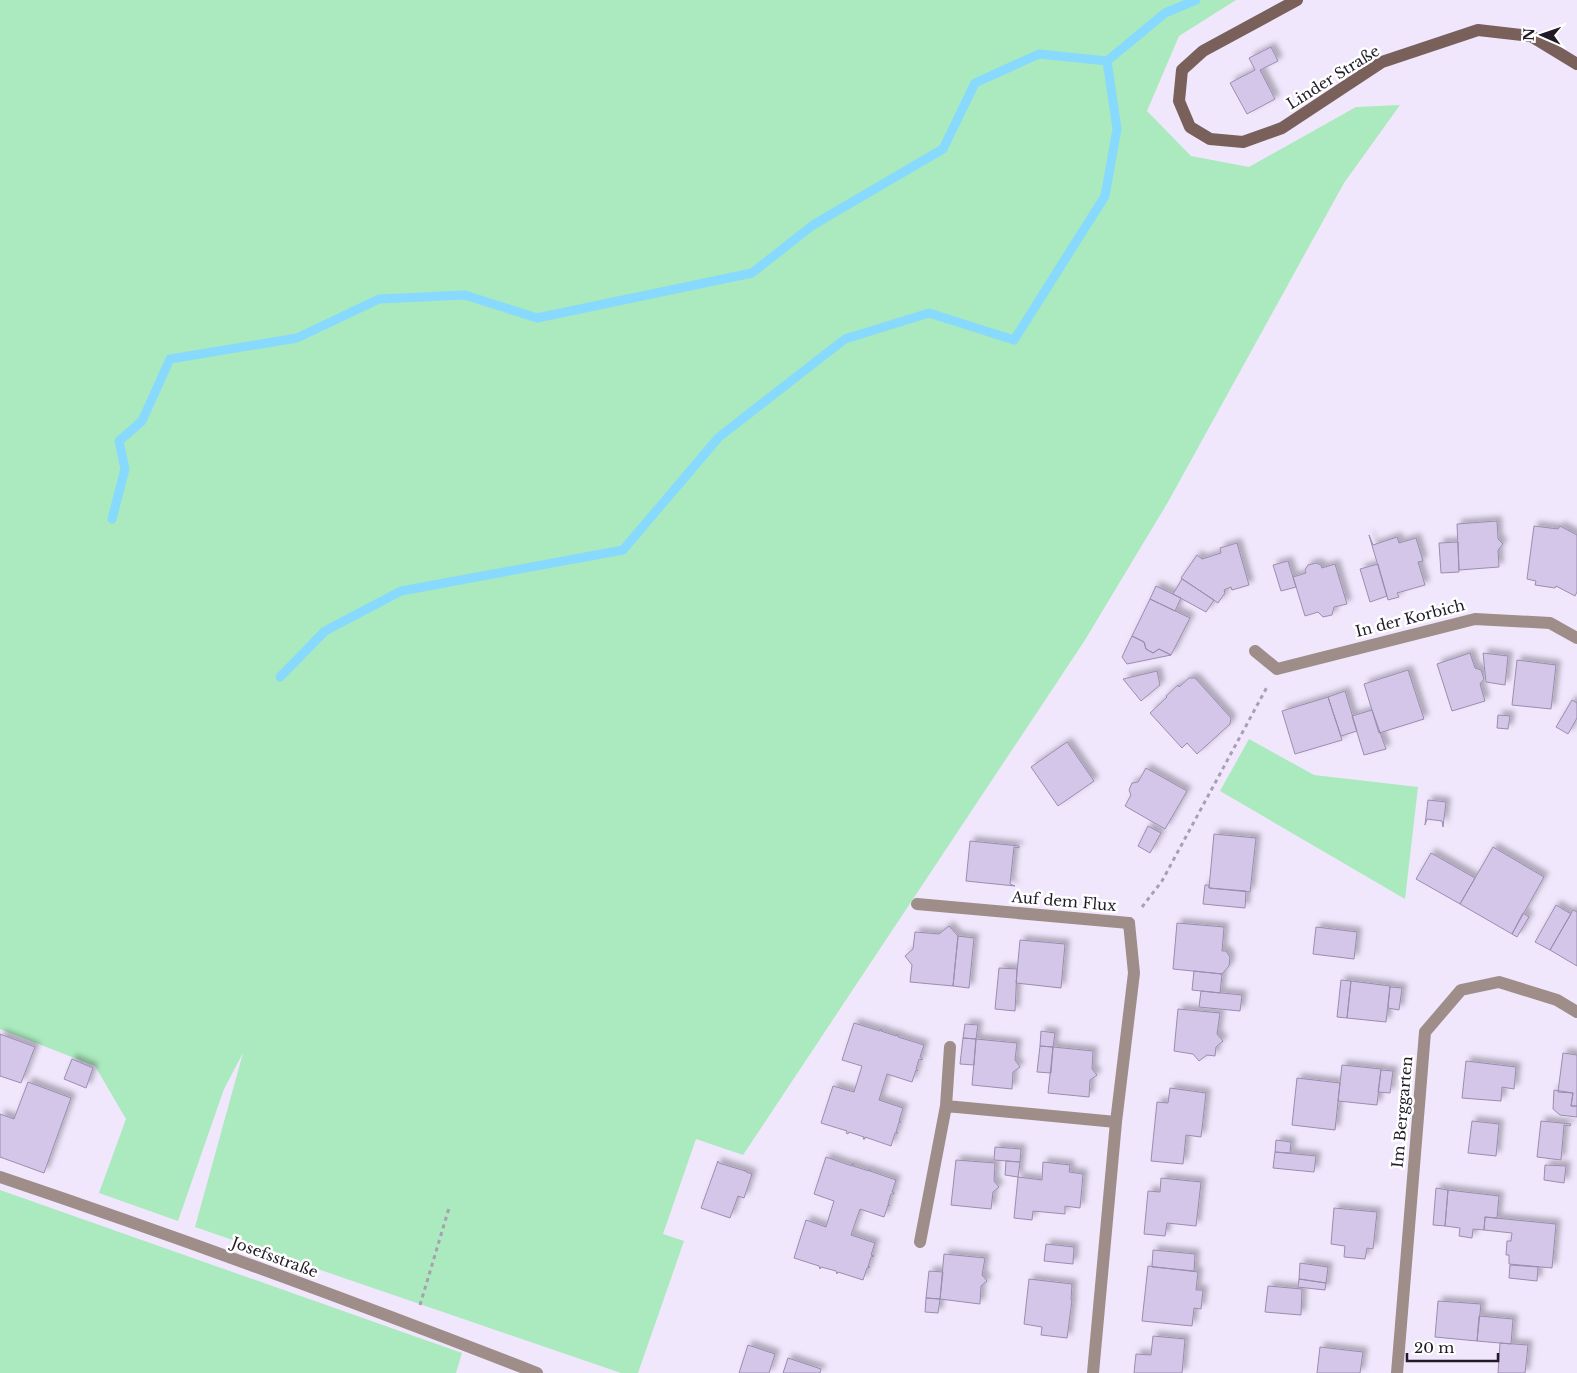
<svg xmlns="http://www.w3.org/2000/svg" width="1577" height="1373" font-family="'Libre Baskerville',serif">
  <style>
    .green { fill: #abe9be }
    .lines { fill: none; stroke-linecap: round; stroke-linejoin: round }
    .stream { stroke: #88d9fe; stroke-width: 9 }
    .building { fill: #d4c6e9; stroke: #9a8dae; filter: url(#shadow) }
    .path { stroke: #a8a0b2; stroke-width: 3; stroke-dasharray: 4 4; stroke-linecap: butt }
    .lane { stroke: #9f8d89; stroke-width: 12 }
    .street { stroke: #9f8d89; stroke-width: 12 }
    .secondary { stroke: #79605b; stroke-width: 12 }
    .labels { text-anchor: middle; dominant-baseline: central; stroke-width: 5; stroke-linejoin: round; paint-order: stroke }
    .street-label { font-size: 15px; fill: #201b27; stroke: #fff }
  </style>
  <defs>
    <filter id="shadow"><feDropShadow dx="4.5" dy="-4.5" stdDeviation="2.5" flood-color="#0004"/></filter>
  </defs>
  <rect width="100%" height="100%" fill="#f0e7fd"/>
  <path class="green" d="M0 0H1236L1179 36 1147 111 1191 156 1249 167 1356 107 1400 105 1344 183 1168 502 1085 640 743 1155 696 1139 663 1234 684 1241 638 1373H621L195 1227 243 1053 224 1089 178 1221 99 1193 126 1119 95 1066 0 1029Z
    M1249 739 1314 775 1418 787 1405 899 1220 791Z
    M0 1190 462 1353 456 1373H0Z"/>
  <g class="lines">
    <path class="stream" d="M112 519 125 469 119 441 142 421 170 359 297 338 379 299 465 295 537 318 752 273 813 225 943 149 975 83 1039 54 1107 61 1165 13 1196 0
      M280 677 325 631 401 591 623 550 719 437 845 339 929 313 1014 340 1105 196 1117 129 1107 61"/>
  </g>
  <path class="building" d="M1271 47 1278 61 1260 70 1275 99 1247 114 1230 83 1255 70 1249 58Z
    M1497 521 1498 539 1503 544 1498 550 1499 567 1459 570 1457 524Z
    M1534 526 1558 529 1560 526 1577 535V592L1575 596 1556 586 1555 588 1535 585 1536 581 1527 579Z
    M1369 535 1373 545 1397 537 1399 543 1416 538 1423 561 1418 562 1425 585 1397 593 1399 597 1388 600Z
    M1458 542 1459 572 1441 573 1439 543Z
    M1237 543 1249 585 1232 590 1231 587 1224 590 1225 593 1218 603 1181 578 1197 555 1202 559 1221 553 1220 548Z
    M1288 561 1296 587 1281 591 1273 565Z
    M1316 563 1321 565 1322 568 1335 564 1347 604 1334 607 1332 615 1323 617 1318 612 1305 616 1293 577 1306 573 1305 570 1308 565Z
    M1378 564 1387 596 1370 602 1360 569Z
    M1182 579 1214 600 1206 612 1173 594Z
    M1156 586 1181 598 1175 611 1150 599Z
    M1150 599 1190 618 1171 655 1159 649 1153 653 1146 649 1144 642 1132 636Z
    M1132 636 1144 642 1146 649 1153 653 1159 649 1171 655 1127 664 1122 657Z
    M1470 653 1475 668 1481 670 1484 679 1480 684 1485 701 1452 711 1437 664Z
    M1483 653 1508 656 1505 685 1486 682Z
    M1517 660 1556 665 1551 709 1512 705Z
    M1408 670 1424 719 1379 733 1364 684Z
    M1157 671 1160 685 1141 701 1123 679Z
    M1189 678H1195L1231 718 1230 724 1197 754 1187 743 1182 748 1150 713 1167 697 1166 696 1178 685 1179 687Z
    M1345 691 1357 731 1341 736 1328 697Z
    M1328 697 1342 740 1295 754 1282 711Z
    M1572 700 1577 703V718L1568 734 1556 727Z
    M1372 710 1386 749 1364 755 1352 716Z
    M1498 715 1510 716 1508 729 1497 728Z
    M1067 742 1094 781 1058 806 1031 767Z
    M1146 768 1187 791 1165 829 1125 806 1131 795 1129 790 1132 783 1138 782Z
    M1428 800 1446 802 1443 827 1442 821 1427 819 1425 825Z
    M1148 826 1161 833 1150 853 1138 846Z
    M1214 834 1256 838 1250 892 1209 888Z
    M970 841 1019 846V848L1014 847 1010 884 1015 886 966 881Z
    M1493 847 1544 877 1512 934 1460 904Z
    M1431 853 1475 878 1460 904 1416 879Z
    M1205 885H1209V888L1246 891 1245 908 1203 904Z
    M1556 905 1571 914 1550 950 1535 942Z
    M1573 910 1577 912V966L1550 950Z
    M1523 913 1529 917 1517 937 1512 934Z
    M1177 923 1224 927 1222 951H1226L1230 957 1229 966 1222 974 1173 969Z
    M949 926 958 936 953 986 910 982 912 965 905 956 913 949 915 932 939 934Z
    M1316 927 1357 932 1354 959 1313 954Z
    M958 936 974 938 969 988 953 986Z
    M1020 940 1065 944 1061 988 1016 983Z
    M999 968 1017 969 1015 1011 995 1009Z
    M1194 971 1222 974 1220 993 1192 990Z
    M1341 980 1351 981 1347 1018 1337 1017Z
    M1351 981 1390 986 1386 1022 1347 1018Z
    M1390 987 1402 988 1399 1010 1388 1008Z
    M1201 991 1242 995 1240 1011 1199 1007Z
    M1178 1009 1220 1013 1217 1034 1223 1041 1216 1047 1215 1056 1207 1055 1199 1061 1193 1054 1174 1051Z
    M854 1023 880 1031 881 1029H882L881 1031 896 1036 897 1034 898 1037 924 1045 920 1057 922 1058V1060L919 1059 916 1069 918 1071 916 1070 912 1082 887 1074 879 1100 903 1108 899 1121 901 1122H899L896 1132 898 1133H895L891 1146 865 1137V1139H863L864 1137 849 1132 848 1134 846 1133 847 1131 821 1123 833 1086 854 1092 862 1066 842 1060Z
    M965 1024 978 1025 976 1039 963 1038Z
    M1041 1031 1055 1033 1053 1047 1040 1046Z
    M0 1034 35 1047 21 1083 0 1076Z
    M963 1038 976 1039 974 1065 960 1064Z
    M976 1039 1017 1043 1015 1060 1020 1067 1013 1072 1012 1089 972 1085Z
    M1040 1046 1053 1047 1051 1073 1037 1072Z
    M1053 1047 1093 1051 1092 1069 1097 1075 1090 1080 1089 1097 1048 1093Z
    M1563 1053 1577 1055V1106H1571L1573 1093 1558 1092Z
    M72 1059 93 1068 86 1088 64 1079Z
    M1466 1061 1516 1067 1514 1089 1502 1087 1501 1101 1462 1098Z
    M1342 1065 1381 1069 1377 1105 1338 1101Z
    M1381 1070 1393 1071 1390 1093 1378 1092Z
    M1297 1078 1340 1083 1335 1130 1292 1125Z
    M28 1082 71 1098 44 1173 0 1157V1114L14 1119Z
    M1170 1088 1206 1093 1201 1137 1186 1135 1183 1164 1151 1161 1157 1102 1168 1103Z
    M1554 1090 1573 1093 1571 1106H1577V1117L1560 1115 1553 1109Z
    M1472 1121 1499 1124 1496 1156 1468 1153Z
    M1541 1121 1571 1124 1570 1126 1564 1125 1561 1160 1537 1157Z
    M1276 1140 1291 1142 1290 1153 1275 1152Z
    M995 1147 1021 1149 1020 1162 994 1160Z
    M1275 1152 1316 1156 1314 1172 1273 1168Z
    M826 1157 852 1166 853 1163V1166L869 1171 870 1169V1171L896 1180 892 1192 894 1193V1194H891L888 1204 890 1206 888 1205 884 1217 860 1209 851 1235 875 1243 871 1255 874 1256 871 1257 868 1267H870L867 1268 863 1280 838 1272 837 1274 836 1271 821 1267 820 1269 819 1266 794 1258 806 1220 826 1227 834 1201 814 1194Z
    M956 1160 995 1163 994 1181 999 1187 993 1192 991 1209 951 1205Z
    M718 1161 719 1163 745 1171V1170L746 1172 752 1174 744 1198 738 1196 730 1218 701 1208Z
    M1006 1161 1020 1162 1018 1177 1005 1175Z
    M1043 1162 1070 1165 1069 1172 1083 1174 1080 1208 1065 1206V1214L1033 1211 1032 1220 1014 1218 1018 1177 1042 1180Z
    M1545 1165 1566 1166 1564 1183 1544 1180Z
    M1161 1178 1201 1182 1196 1226 1167 1223 1165 1236 1144 1234 1148 1191 1160 1192Z
    M1436 1188 1448 1190 1445 1226 1433 1225Z
    M1448 1190 1499 1196 1497 1218 1485 1217 1484 1230 1473 1229 1472 1238 1459 1236 1460 1228 1445 1226Z
    M1334 1208 1377 1212 1373 1249 1367 1248 1365 1259 1344 1257 1345 1246 1331 1244Z
    M1485 1217 1556 1224 1552 1268 1509 1264V1255H1506L1507 1241H1511L1512 1233 1484 1230Z
    M1046 1244 1074 1247 1073 1264 1044 1261Z
    M1153 1250 1195 1254 1194 1271 1152 1267Z
    M944 1254 985 1258 982 1275 987 1281 981 1286 980 1304 940 1299Z
    M1300 1263 1328 1267 1326 1283 1299 1279Z
    M1510 1265 1538 1267 1537 1281 1509 1278Z
    M1148 1266 1198 1272 1196 1290H1203L1201 1309 1194 1308 1192 1326 1142 1321Z
    M929 1271 943 1272 940 1299 926 1298Z
    M1029 1279 1072 1284 1071 1300H1072L1067 1338 1041 1335 1042 1327 1024 1324Z
    M1299 1279 1326 1283 1325 1290 1298 1287Z
    M1268 1286 1302 1289 1301 1315 1265 1312Z
    M926 1298 940 1299 938 1313 925 1312Z
    M1438 1301 1481 1304 1477 1341 1435 1337Z
    M1479 1316 1513 1319 1511 1344 1477 1341Z
    M1153 1336 1185 1339 1182 1373H1134L1136 1354 1151 1355Z
    M1500 1343 1528 1345 1525 1373H1498Z
    M748 1345 775 1354 769 1373H739Z
    M1320 1347 1363 1352 1360 1373H1317Z
    M788 1358 821 1369 820 1373H783Z"/>
  <g class="lines">
    <path class="path" d="M1142 907 1162 881 1267 687
      M420 1305 449 1208"/>
    <path class="lane" d="M917 904 1129 923"/>
    <path class="street" d="M1255 651 1277 669 1475 619 1550 623 1577 638
      M946 1106 950 1047
      M0 1177C181 1238 360 1304 537 1373
      M920 1242 946 1106 1116 1122
      M1093 1373 1116 1122 1134 973 1129 923
      M1397 1373 1425 1032 1461 990 1499 982 1557 1000 1577 1012"/>
    <path class="secondary" d="M1297 0 1203 51 1182 70 1179 101 1190 127 1210 139 1243 142 1282 128 1382 62 1478 30 1531 36 1577 64"/>
  </g>
  <g class="labels">
    <g class="street-label">
      <text transform="translate(1333 77) rotate(-32)">Linder Straße</text>
      <text transform="translate(1410 618) rotate(-14)">In der Korbich</text>
      <text transform="translate(1064 901) rotate(5)">Auf dem Flux</text>
      <text transform="translate(1402 1112) rotate(-85)">Im Berggarten</text>
      <text transform="translate(275 1257) rotate(20)">Josefsstraße</text>
    </g>
  </g>
  <g transform="translate(1542 35) rotate(272)" stroke="#ffffff" stroke-width="4" paint-order="stroke">
  <path d="M0-4L9 19L0 12L-9 19Z" fill="#201b27"/>
  <text y="-8" font-size="14" font-weight="bold" text-anchor="middle" fill="#201b27">N</text>
  </g>
  <path d="M1407 1353v8h91v-8" fill="none" stroke="#201b27" stroke-width="2.5"/>
  <text x="1414" y="1353" font-size="15" fill="#201b27" stroke="#ffffff" stroke-width="4" paint-order="stroke">20 m</text>
</svg>
